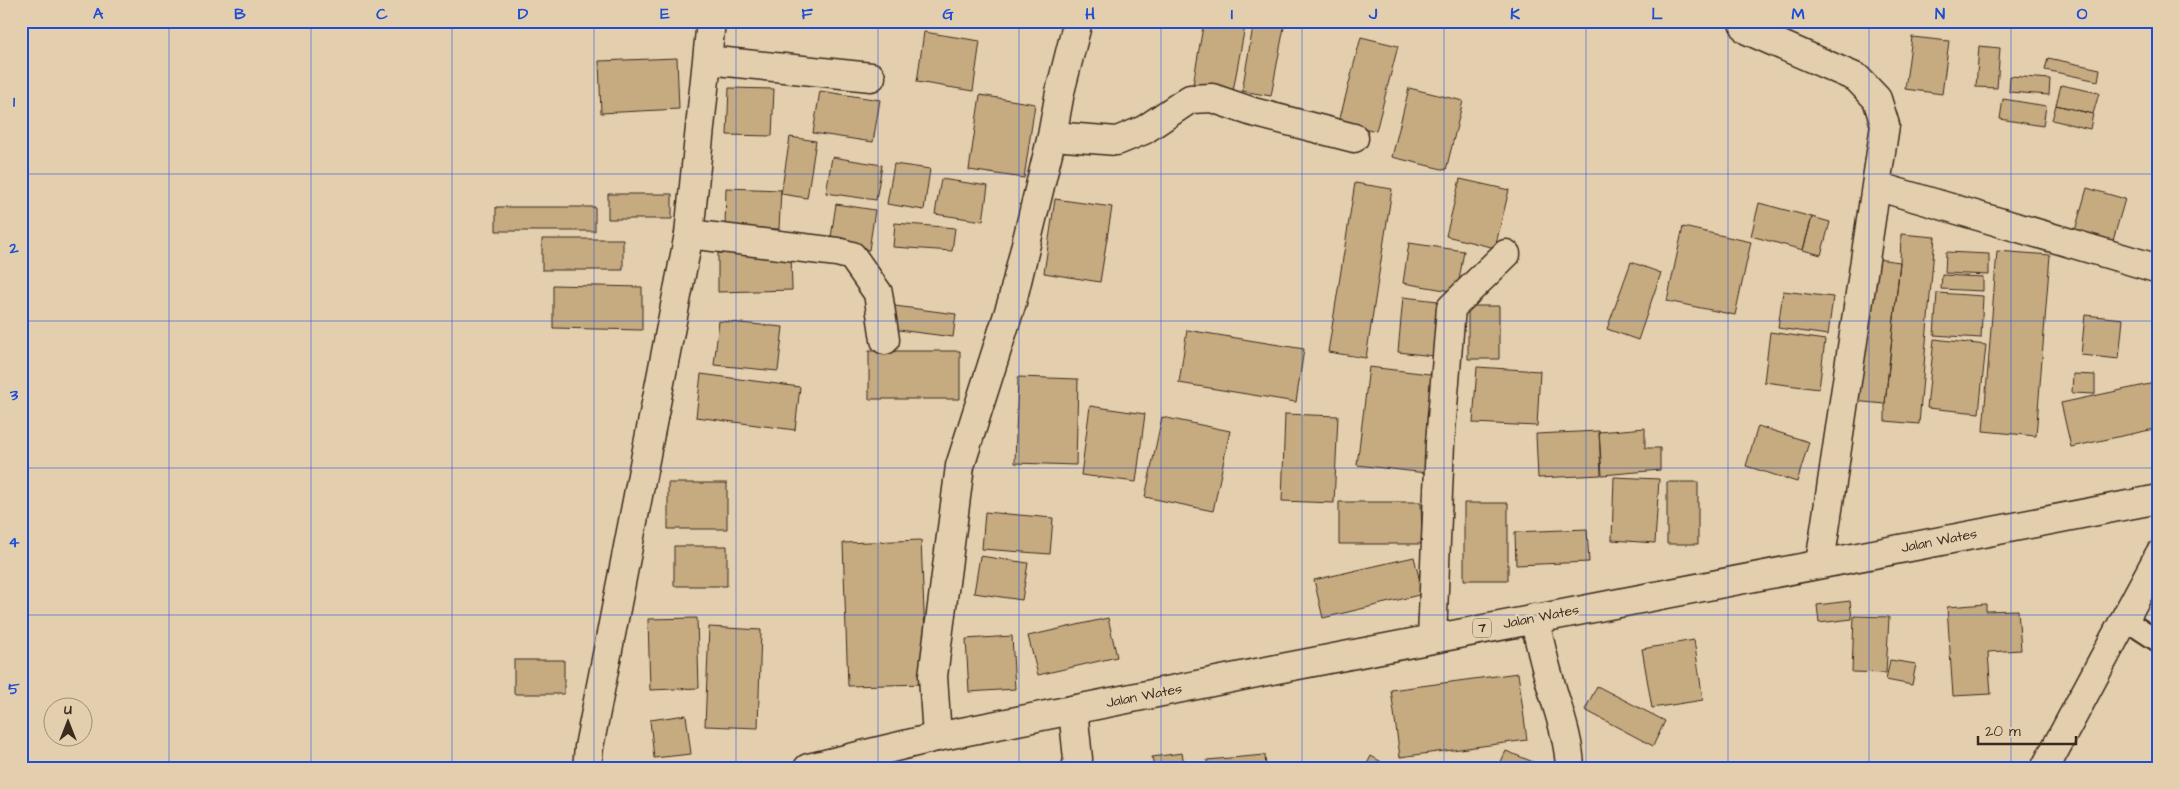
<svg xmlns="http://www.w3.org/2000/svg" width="2180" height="789" font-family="'Architects Daughter',sans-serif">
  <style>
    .building { fill: #c6ab81; stroke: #3b2a1e }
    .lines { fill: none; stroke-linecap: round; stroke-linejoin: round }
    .lane-casing { stroke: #3b2a1e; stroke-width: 24 }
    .street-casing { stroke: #3b2a1e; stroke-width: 31 }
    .highway-casing { stroke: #3b2a1e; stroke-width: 31 }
    .lane { stroke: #e3cfae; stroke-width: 20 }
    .street { stroke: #e3cfae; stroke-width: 28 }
    .highway { stroke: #e3cfae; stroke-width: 28 }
    .grid { fill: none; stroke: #1d4ed8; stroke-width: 1; stroke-opacity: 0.55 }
    .labels { text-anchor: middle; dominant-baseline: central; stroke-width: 4.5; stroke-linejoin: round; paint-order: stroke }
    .shield { fill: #e3cfae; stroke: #6d5c49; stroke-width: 1 }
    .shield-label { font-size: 12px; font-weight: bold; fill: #3b2a1e }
    .street-label { font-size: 14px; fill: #3b2a1e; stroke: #e3cfae }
    .neatline { fill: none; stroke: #1d4ed8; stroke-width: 2 }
    .grid-label { font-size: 16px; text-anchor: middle; font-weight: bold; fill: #1d4ed8 }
  </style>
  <rect width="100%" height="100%" fill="#e3cfae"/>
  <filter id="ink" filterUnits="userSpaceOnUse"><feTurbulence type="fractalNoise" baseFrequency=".02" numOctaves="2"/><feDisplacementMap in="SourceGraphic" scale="10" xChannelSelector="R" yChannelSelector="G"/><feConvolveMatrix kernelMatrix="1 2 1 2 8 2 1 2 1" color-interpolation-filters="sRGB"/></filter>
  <g filter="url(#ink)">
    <path class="building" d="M1204 21H1246L1233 91 1193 84Z
      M1254 21 1284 27 1271 96 1242 91Z
      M2082 21H2111L2109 27Z
      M924 32 980 41 973 91 917 82Z
      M1361 37 1398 46 1376 131 1339 122Z
      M1912 37 1949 41 1942 94 1905 89Z
      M1979 46 2000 48 1997 88 1976 87Z
      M677 58 679 109 601 113 599 61Z
      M2048 58 2100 69 2098 81 2045 70Z
      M2010 76 2050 79 2049 95 2009 92Z
      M2061 85 2099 93 2093 114 2056 105Z
      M729 88 774 89 772 136 727 135Z
      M1409 88 1463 101 1446 170 1392 157Z
      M820 91 880 100 873 142 813 133Z
      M980 95 1035 104 1024 178 969 170Z
      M2003 99 2046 106 2043 126 2000 119Z
      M2056 105 2093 114 2090 129 2052 120Z
      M790 137 816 141 807 198 781 194Z
      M832 157 882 165 876 200 826 193Z
      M894 164 930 169 924 210 887 204Z
      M941 179 988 186 983 221 935 214Z
      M1460 179 1509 190 1495 248 1446 236Z
      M1355 183 1392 189 1366 358 1328 352Z
      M726 188 781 190 779 229 725 227Z
      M2087 188 2125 199 2110 251 2072 241Z
      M608 194H672V219H608Z
      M1055 199 1112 207 1100 282 1044 273Z
      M1759 203 1812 217 1803 250 1751 236Z
      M836 204 875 210 869 250 830 244Z
      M496 207H595V231H496Z
      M1812 217 1830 222 1821 255 1803 250Z
      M895 223 955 228 952 251 893 247Z
      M1683 227 1751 242 1735 315 1667 301Z
      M1901 234 1935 237 1919 424 1885 421V404L1900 262Z
      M542 239H623V270H542Z
      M1409 243 1464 251 1457 292 1403 283Z
      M791 251 792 290 718 292V253Z
      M1997 251 2050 255 2036 436 1983 431Z
      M1946 252 1989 254V275L1945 273Z
      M1869 258 1900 262 1885 404 1853 401Z
      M1631 262 1661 273 1638 340 1607 329Z
      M1942 275 1983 277V291L1941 289Z
      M553 285 642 287V330L553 328Z
      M1783 291 1833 297 1828 335 1778 328Z
      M1937 293 1983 296 1981 338 1934 335Z
      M1403 297 1438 301 1433 356 1398 352Z
      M887 305 956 314 953 337 883 328Z
      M1468 306H1499V359H1468Z
      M2085 315 2123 319 2119 359 2081 355Z
      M719 321 783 327 778 371 714 365Z
      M1187 330 1304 349 1296 402 1179 383Z
      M1770 332 1825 340 1819 389 1764 382Z
      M1934 339 1986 345 1979 413 1927 408Z
      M869 351H960V399H869Z
      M1369 367 1438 375 1426 473 1357 465Z
      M1477 367 1540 371 1537 426 1473 423Z
      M701 374 800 387 795 430 696 417Z
      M2073 374 2095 375V394L2072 393Z
      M1018 377 1078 379 1076 465 1015 463Z
      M2159 382V428L2071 447 2061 403Z
      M1090 406 1145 414 1136 482 1081 475Z
      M1285 414 1338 416 1334 503 1282 501Z
      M1162 417 1230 431 1213 511 1145 497Z
      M1758 426 1809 442 1797 482 1746 466Z
      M1645 428V448H1660V470L1602 475 1599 432Z
      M1599 431 1601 475 1538 478 1536 434Z
      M1614 477 1659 479 1655 543 1612 540Z
      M1667 482H1698V544H1667Z
      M668 483H727V529H668Z
      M1339 502H1421L1422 544H1339Z
      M1464 503H1508V580H1464Z
      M985 512 1053 518 1050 554 982 549Z
      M1587 529 1589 562 1516 565 1515 532Z
      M921 540 927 684 848 686 843 543Z
      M674 546H727V586H674Z
      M980 556 1028 563 1022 600 974 593Z
      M1414 557 1423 594 1323 618 1314 580Z
      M1850 601 1852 619 1819 623 1817 605Z
      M1986 604V611L2018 610 2021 650 1988 652 1991 694 1953 696 1947 607Z
      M1854 616 1889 617 1886 673 1852 672Z
      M697 618 699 688 650 690 648 619Z
      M1108 618 1117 657 1038 675 1028 636Z
      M709 627 761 630 758 728 705 726Z
      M1012 636 1015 689 969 692 966 639Z
      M1694 640 1703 700 1652 708 1642 649Z
      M514 660H564V694H514Z
      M1890 660 1916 664 1912 685 1886 680Z
      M1518 673 1527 740 1400 757 1391 690Z
      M1597 686 1665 721 1653 746 1585 710Z
      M686 715 691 754 654 758 650 720Z
      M1506 751 1548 768H1498Z
      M1182 753 1185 768H1154L1152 757Z
      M1265 755 1266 768H1208L1207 760Z
      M1371 756 1392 768H1365Z"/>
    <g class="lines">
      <g class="lane-casing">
        <path id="lane" d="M2124 619 2159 642"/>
      </g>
      <g class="street-casing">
        <path id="street" d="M1742 21 1747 30 1857 78 1877 99 1885 125 1820 563
          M707 60 871 77
          M1052 136 1117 141 1144 130 1190 99 1212 98 1253 112 1354 138
          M1876 186 2159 269
          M689 234 837 252 852 256 878 293 885 340
          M1534 618C1539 638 1543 658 1549 678 1557 708 1569 737 1570 768
          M1432 638 1440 443 1451 308 1506 254
          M1073 710 1078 759 1076 768
          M937 737 933 676 960 466 1012 302 1052 136 1060 92 1078 21
          M587 768 589 747 689 234 711 21
          M2045 768 2159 555"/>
      </g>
      <g class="highway-casing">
        <path id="highway" d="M808 768 937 737 1277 669 2159 499"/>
      </g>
      <use href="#lane" class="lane"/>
      <use href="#street" class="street"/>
      <use href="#highway" class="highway"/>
    </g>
  </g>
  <path class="grid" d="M169 21V768M311 21V768M452 21V768M594 21V768M736 21V768M878 21V768M1019 21V768M1161 21V768M1302 21V768M1444 21V768M1586 21V768M1728 21V768M1869 21V768M2011 21V768M21 174H2159M21 321H2159M21 468H2159M21 615H2159"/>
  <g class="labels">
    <rect class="shield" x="1473" y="618.5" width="18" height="19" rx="4"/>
    <g class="shield-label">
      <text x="1482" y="628">7</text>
    </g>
    <g class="street-label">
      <text transform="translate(1939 541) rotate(-11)">Jalan Wates</text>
      <text transform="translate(1541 617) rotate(-11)">Jalan Wates</text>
      <text transform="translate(1144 696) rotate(-11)">Jalan Wates</text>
    </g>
  </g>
  <rect width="2180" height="789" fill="none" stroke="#e3cfae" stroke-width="55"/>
  <g transform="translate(68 722)"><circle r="24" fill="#e3cfae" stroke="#a08d74"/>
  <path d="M0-4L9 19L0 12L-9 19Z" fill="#3b2a1e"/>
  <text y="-8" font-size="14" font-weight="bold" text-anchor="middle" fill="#3b2a1e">U</text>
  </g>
  <path d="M1978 736v8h98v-8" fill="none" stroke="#3b2a1e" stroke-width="2.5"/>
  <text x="1985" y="736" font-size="15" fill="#3b2a1e" stroke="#e3cfae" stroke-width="4" paint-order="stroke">20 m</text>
  <rect x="28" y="28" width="2124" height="734" class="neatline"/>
  <g class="grid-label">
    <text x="98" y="19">A</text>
    <text x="240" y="19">B</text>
    <text x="382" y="19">C</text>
    <text x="523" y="19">D</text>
    <text x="665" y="19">E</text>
    <text x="807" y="19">F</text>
    <text x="948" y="19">G</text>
    <text x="1090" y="19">H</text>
    <text x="1232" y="19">I</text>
    <text x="1373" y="19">J</text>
    <text x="1515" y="19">K</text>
    <text x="1657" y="19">L</text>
    <text x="1798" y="19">M</text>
    <text x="1940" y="19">N</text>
    <text x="2082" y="19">O</text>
    <text x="14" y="107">1</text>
    <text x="14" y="253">2</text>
    <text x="14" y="400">3</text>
    <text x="14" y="547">4</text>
    <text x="14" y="694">5</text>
  </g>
</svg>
